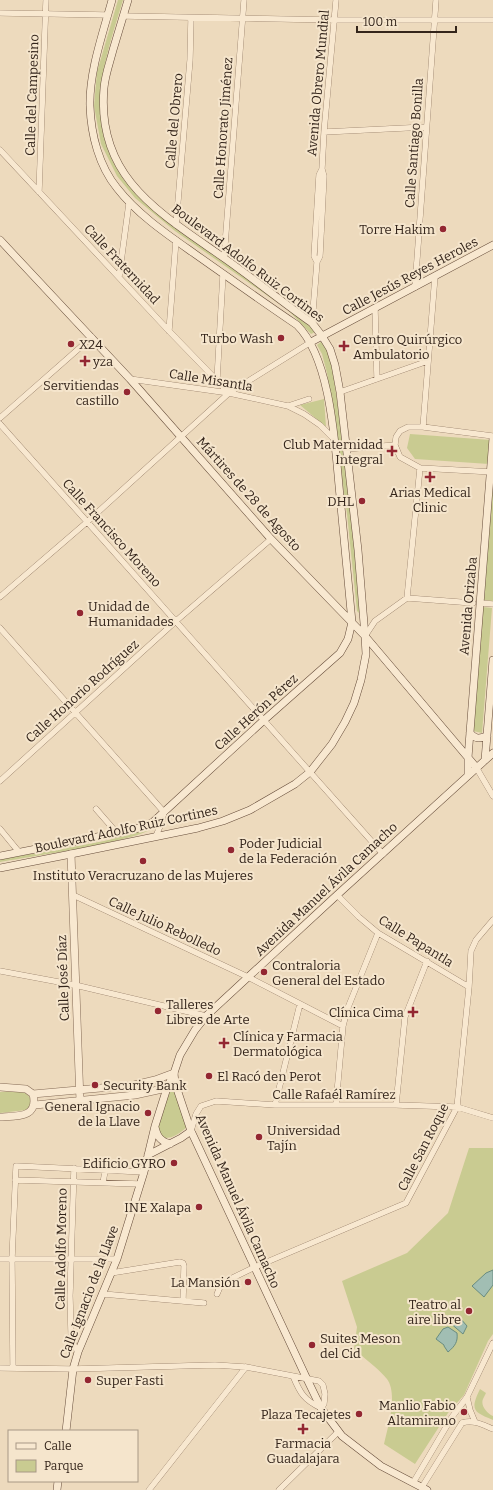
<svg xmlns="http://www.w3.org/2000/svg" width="493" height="1490" font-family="Bitter,serif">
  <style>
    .green { fill: #c9cb91 }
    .water { fill: #a1beb3; stroke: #698c80 }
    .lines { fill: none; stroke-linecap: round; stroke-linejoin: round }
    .minor-casing { stroke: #856b56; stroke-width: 6 }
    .tertiary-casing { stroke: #856b56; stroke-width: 8 }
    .secondary-casing { stroke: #664c3a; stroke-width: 8 }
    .minor { stroke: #f8e8d0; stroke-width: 5.5 }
    .tertiary { stroke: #f8e8d0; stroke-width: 7 }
    .secondary { stroke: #f8e8d0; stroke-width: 7 }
    .poi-dot { fill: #932732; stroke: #f5e5cc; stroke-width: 1.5 }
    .labels { text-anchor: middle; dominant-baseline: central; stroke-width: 4; stroke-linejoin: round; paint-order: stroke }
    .street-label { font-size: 13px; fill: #34251b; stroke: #f5e5cc }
    .poi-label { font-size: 13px; fill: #34251b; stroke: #f5e5cc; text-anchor: end }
  </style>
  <rect width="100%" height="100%" fill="#eddabd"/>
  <path class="green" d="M118 0H123C105 59 84 116 120 174 124 181 132 188 138 195L290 306 315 332 311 334 288 310 175 231 135 198 117 176 101 144 94 106 97 72Z
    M322 341 328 352 333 372 353 513 364 618 357 611 347 514 327 373 322 354 317 345Z
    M324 399 326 427 300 405Z
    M410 434 491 440 489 464 415 459 407 448Z
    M493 476V601L484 600Z
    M483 607 492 608 482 733 473 731Z
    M160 823C149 841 26 857 0 862V859C35 853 69 848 104 841 123 836 142 833 160 823Z
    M174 1089 188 1126C180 1133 173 1139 162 1138L158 1129 162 1110 171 1090Z
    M19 1091C28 1093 32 1097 30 1106L26 1110 0 1113V1092Z
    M469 1148H493V1334L488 1341 464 1395 448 1413 415 1464 384 1444C388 1427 398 1394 387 1379 381 1371 363 1357 354 1349L357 1327 342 1281 407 1253 448 1213Z
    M480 1389 486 1393C485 1395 484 1397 483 1399 480 1406 488 1414 493 1416V1420C473 1412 470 1410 480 1389Z"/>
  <path class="water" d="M493 1270V1285L484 1297 472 1286 486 1273Z
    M452 1317 457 1319 460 1318 467 1326 463 1334 449 1322Z
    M448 1327 457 1333C458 1342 455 1346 448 1352L444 1346V1345L436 1339 443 1329Z"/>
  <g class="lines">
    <g class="minor-casing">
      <path id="minor" d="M0 13 108 15
        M123 16 335 20H493
        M324 132 426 127
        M0 150 169 331 229 393
        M39 192 46 0
        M176 225 190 60 191 18
        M224 258 244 0
        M317 262 314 256 319 175 322 169 324 132 336 0
        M119 277 129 203
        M415 287 436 0
        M375 308 377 379
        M312 323 317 262 320 256 324 176 322 169
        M169 331 176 240
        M130 379 229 393 288 406 304 414 320 425 334 439
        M217 380 223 274
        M340 392 428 361
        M288 406 309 399
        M0 418 92 337
        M0 424 383 854
        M423 427 435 276
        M347 449 395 445
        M493 472 420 468 400 457 395 445 396 437 400 431 408 427H423L493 436
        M0 597 87 522 229 393 311 342
        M407 598 420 468
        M480 603 493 604
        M0 628 164 812 161 824 156 836
        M365 636 375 621 407 598 473 603
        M476 767 493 796
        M0 781 176 621 271 539
        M96 809 117 833
        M0 829 19 852
        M73 895 248 977 343 1026
        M337 895 359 917 378 933 469 987
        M0 971 75 985 206 1016
        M336 1104 343 1026 347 1010 378 933
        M275 1105 300 1004
        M396 1105 405 1017 427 961
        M191 1131 196 1114 201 1106 216 1101 275 1105H396L457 1107 493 1118
        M74 1168 70 1296 71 1334 74 1345 78 1352
        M15 1180 140 1184
        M103 1183 105 1171
        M0 1259H117
        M111 1273 180 1262 183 1263 184 1266 183 1301
        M103 1294 204 1303
        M217 1294 220 1287 224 1282 255 1267 406 1203 457 1107 469 987 471 951 476 940 493 920
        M0 1368 73 1369 215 1365 246 1367 319 1381 323 1385 325 1394 324 1404 321 1408C304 1400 300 1393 293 1376
        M13 1368 12 1259 16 1166 144 1172
        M467 1397 470 1410 475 1422
        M462 1423C473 1419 483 1425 493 1429
        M413 1483 452 1417 467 1397 493 1343
        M422 1487 462 1423
        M149 1490 246 1367
        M279 1490 338 1432"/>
    </g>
    <g class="tertiary-casing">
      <path id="tertiary" d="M71 854 80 1101
        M0 1087 26 1089 33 1094C39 1118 17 1116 0 1117
        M33 1094 134 1085 155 1080 174 1073
        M35 1105 135 1095 167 1088"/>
    </g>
    <g class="secondary-casing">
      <path id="secondary" d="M0 240 130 379 271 539 365 636 476 767
        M311 342 493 245
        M470 733C475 739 479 739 487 736
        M485 760 493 660
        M468 775V758L493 438
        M0 856 117 833 143 827 153 822 263 721 340 653 348 639 352 622C348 580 344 538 340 496 335 448 332 360 297 325 263 302 229 278 195 254 168 235 138 215 117 188 99 166 91 135 90 106 89 72 103 33 112 0
        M0 868 71 854 198 828 223 821 250 810 295 784 310 772 332 744 345 722 354 703 361 680 366 654 365 636 358 550 340 392 335 365 330 349 322 336 312 323C282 302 254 279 224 258 160 213 96 178 104 88 105 75 110 62 113 50 118 33 123 17 128 0
        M155 1127C157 1136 160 1141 170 1144
        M148 1155 181 1138 191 1131
        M66 1431 73 1369 78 1352 117 1259 144 1172 155 1126 167 1088 174 1073
        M57 1490 58 1481
        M427 1490 381 1466 342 1436 321 1408 306 1377 191 1131 175 1083 174 1073 180 1055 195 1030 206 1016 337 895 493 753"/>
    </g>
    <use href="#minor" class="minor"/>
    <use href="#tertiary" class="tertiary"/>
    <use href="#secondary" class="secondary"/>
  </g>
  <g class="poi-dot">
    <circle cx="443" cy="229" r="4"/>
    <circle cx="281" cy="338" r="4"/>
    <circle cx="71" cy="344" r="4"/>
    <path d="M342 340h4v4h4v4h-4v4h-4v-4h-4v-4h4z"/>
    <path d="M83 355h4v4h4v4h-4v4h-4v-4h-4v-4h4z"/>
    <circle cx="127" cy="392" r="4"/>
    <path d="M390 445h4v4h4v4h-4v4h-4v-4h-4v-4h4z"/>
    <path d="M428 471h4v4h4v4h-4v4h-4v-4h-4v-4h4z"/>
    <circle cx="362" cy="501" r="4"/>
    <circle cx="80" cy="613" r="4"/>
    <circle cx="231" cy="850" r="4"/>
    <circle cx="143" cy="861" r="4"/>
    <circle cx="264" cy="972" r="4"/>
    <circle cx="158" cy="1011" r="4"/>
    <path d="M411 1006h4v4h4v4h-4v4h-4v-4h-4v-4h4z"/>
    <path d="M222 1037h4v4h4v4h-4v4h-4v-4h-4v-4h4z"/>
    <circle cx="209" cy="1076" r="4"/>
    <circle cx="95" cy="1085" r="4"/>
    <circle cx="148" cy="1113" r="4"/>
    <circle cx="259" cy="1137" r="4"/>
    <circle cx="174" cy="1163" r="4"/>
    <circle cx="199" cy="1207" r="4"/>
    <circle cx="248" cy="1282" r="4"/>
    <circle cx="469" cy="1311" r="4"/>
    <circle cx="312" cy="1345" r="4"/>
    <circle cx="88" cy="1380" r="4"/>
    <circle cx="464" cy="1412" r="4"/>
    <circle cx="359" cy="1414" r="4"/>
    <path d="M301 1423h4v4h4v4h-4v4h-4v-4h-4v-4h4z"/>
  </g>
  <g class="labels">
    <g class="street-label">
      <text transform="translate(318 83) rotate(-85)">Avenida Obrero Mundial</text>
      <text transform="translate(32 95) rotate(-88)">Calle del Campesino</text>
      <text transform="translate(174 121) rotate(-85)">Calle del Obrero</text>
      <text transform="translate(223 128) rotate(-86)">Calle Honorato Jiménez</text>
      <text transform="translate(414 143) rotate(-86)">Calle Santiago Bonilla</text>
      <text transform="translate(248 263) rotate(37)">Boulevard Adolfo Ruiz Cortines</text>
      <text transform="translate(122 264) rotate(47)">Calle Fraternidad</text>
      <text transform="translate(410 276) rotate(-28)">Calle Jesús Reyes Heroles</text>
      <text transform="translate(211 380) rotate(9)">Calle Misantla</text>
      <text transform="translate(249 494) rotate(48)">Mártires de 28 de Agosto</text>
      <text transform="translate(112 533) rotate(48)">Calle Francisco Moreno</text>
      <text transform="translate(468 606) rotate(-85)">Avenida Orizaba</text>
      <text transform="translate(82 691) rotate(-42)">Calle Honorio Rodríguez</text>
      <text transform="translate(256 712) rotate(-42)">Calle Herón Pérez</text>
      <text transform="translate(126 829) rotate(-12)">Boulevard Adolfo Ruiz Cortines</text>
      <text transform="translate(326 889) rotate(-43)">Avenida Manuel Ávila Camacho</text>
      <text transform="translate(165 926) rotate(25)">Calle Julio Rebolledo</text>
      <text transform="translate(416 941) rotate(32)">Calle Papantla</text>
      <text transform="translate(63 978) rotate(-92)">Calle José Díaz</text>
      <text x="334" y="1094">Calle Rafaél Ramírez</text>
      <text transform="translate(423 1147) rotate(-63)">Calle San Roque</text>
      <text transform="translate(238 1201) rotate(66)">Avenida Manuel Ávila Camacho</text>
      <text transform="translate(61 1249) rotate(-89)">Calle Adolfo Moreno</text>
      <text transform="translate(89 1292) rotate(-69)">Calle Ignacio de la Llave</text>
    </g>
    <g class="poi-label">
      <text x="435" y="229">Torre Hakim</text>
      <text x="273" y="338">Turbo Wash</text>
      <text x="353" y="339" text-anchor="start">Centro Quirúrgico<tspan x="353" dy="15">Ambulatorio</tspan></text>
      <text x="79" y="344" text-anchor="start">X24</text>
      <text x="93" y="361" text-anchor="start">yza</text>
      <text x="119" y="385">Servitiendas<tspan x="119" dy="15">castillo</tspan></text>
      <text x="383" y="444">Club Maternidad<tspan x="383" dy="15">Integral</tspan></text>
      <text x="430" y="492" text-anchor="middle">Arias Medical<tspan x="430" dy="15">Clinic</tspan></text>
      <text x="354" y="501">DHL</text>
      <text x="88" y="606" text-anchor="start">Unidad de<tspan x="88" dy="15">Humanidades</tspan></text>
      <text x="239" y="843" text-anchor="start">Poder Judicial<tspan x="239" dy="15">de la Federación</tspan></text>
      <text x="143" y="875" text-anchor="middle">Instituto Veracruzano de las Mujeres</text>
      <text x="272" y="965" text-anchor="start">Contraloria<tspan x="272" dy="15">General del Estado</tspan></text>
      <text x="166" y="1004" text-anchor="start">Talleres<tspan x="166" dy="15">Libres de Arte</tspan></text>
      <text x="404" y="1012">Clínica Cima</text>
      <text x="233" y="1036" text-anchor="start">Clínica y Farmacia<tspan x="233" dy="15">Dermatológica</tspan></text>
      <text x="217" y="1076" text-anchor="start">El Racó den Perot</text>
      <text x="103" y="1085" text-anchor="start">Security Bank</text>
      <text x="140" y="1106">General Ignacio<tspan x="140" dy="15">de la Llave</tspan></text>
      <text x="267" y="1130" text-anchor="start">Universidad<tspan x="267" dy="15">Tajín</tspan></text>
      <text x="166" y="1163">Edificio GYRO</text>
      <text x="191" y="1207">INE Xalapa</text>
      <text x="240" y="1282">La Mansión</text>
      <text x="461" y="1304">Teatro al<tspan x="461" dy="15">aire libre</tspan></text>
      <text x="320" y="1338" text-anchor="start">Suites Meson<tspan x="320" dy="15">del Cid</tspan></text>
      <text x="96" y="1380" text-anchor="start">Super Fasti</text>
      <text x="456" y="1405">Manlio Fabio<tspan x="456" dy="15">Altamirano</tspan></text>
      <text x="351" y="1414">Plaza Tecajetes</text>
      <text x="303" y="1443" text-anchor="middle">Farmacia<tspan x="303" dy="15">Guadalajara</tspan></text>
    </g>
  </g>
  <rect x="8" y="1430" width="130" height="52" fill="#f5e5cc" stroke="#a89885"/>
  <rect x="16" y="1443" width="20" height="6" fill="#f8e8d0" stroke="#a89885"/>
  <text x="44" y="1450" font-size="12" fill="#34251b">Calle</text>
  <rect x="16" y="1460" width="20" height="12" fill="#c9cb91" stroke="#a89885"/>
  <text x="44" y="1470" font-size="12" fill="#34251b">Parque</text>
  <path d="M357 26v6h99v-6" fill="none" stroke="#34251b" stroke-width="2"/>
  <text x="363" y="26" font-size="12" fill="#34251b" stroke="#f5e5cc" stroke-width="3" paint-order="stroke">100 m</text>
</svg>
